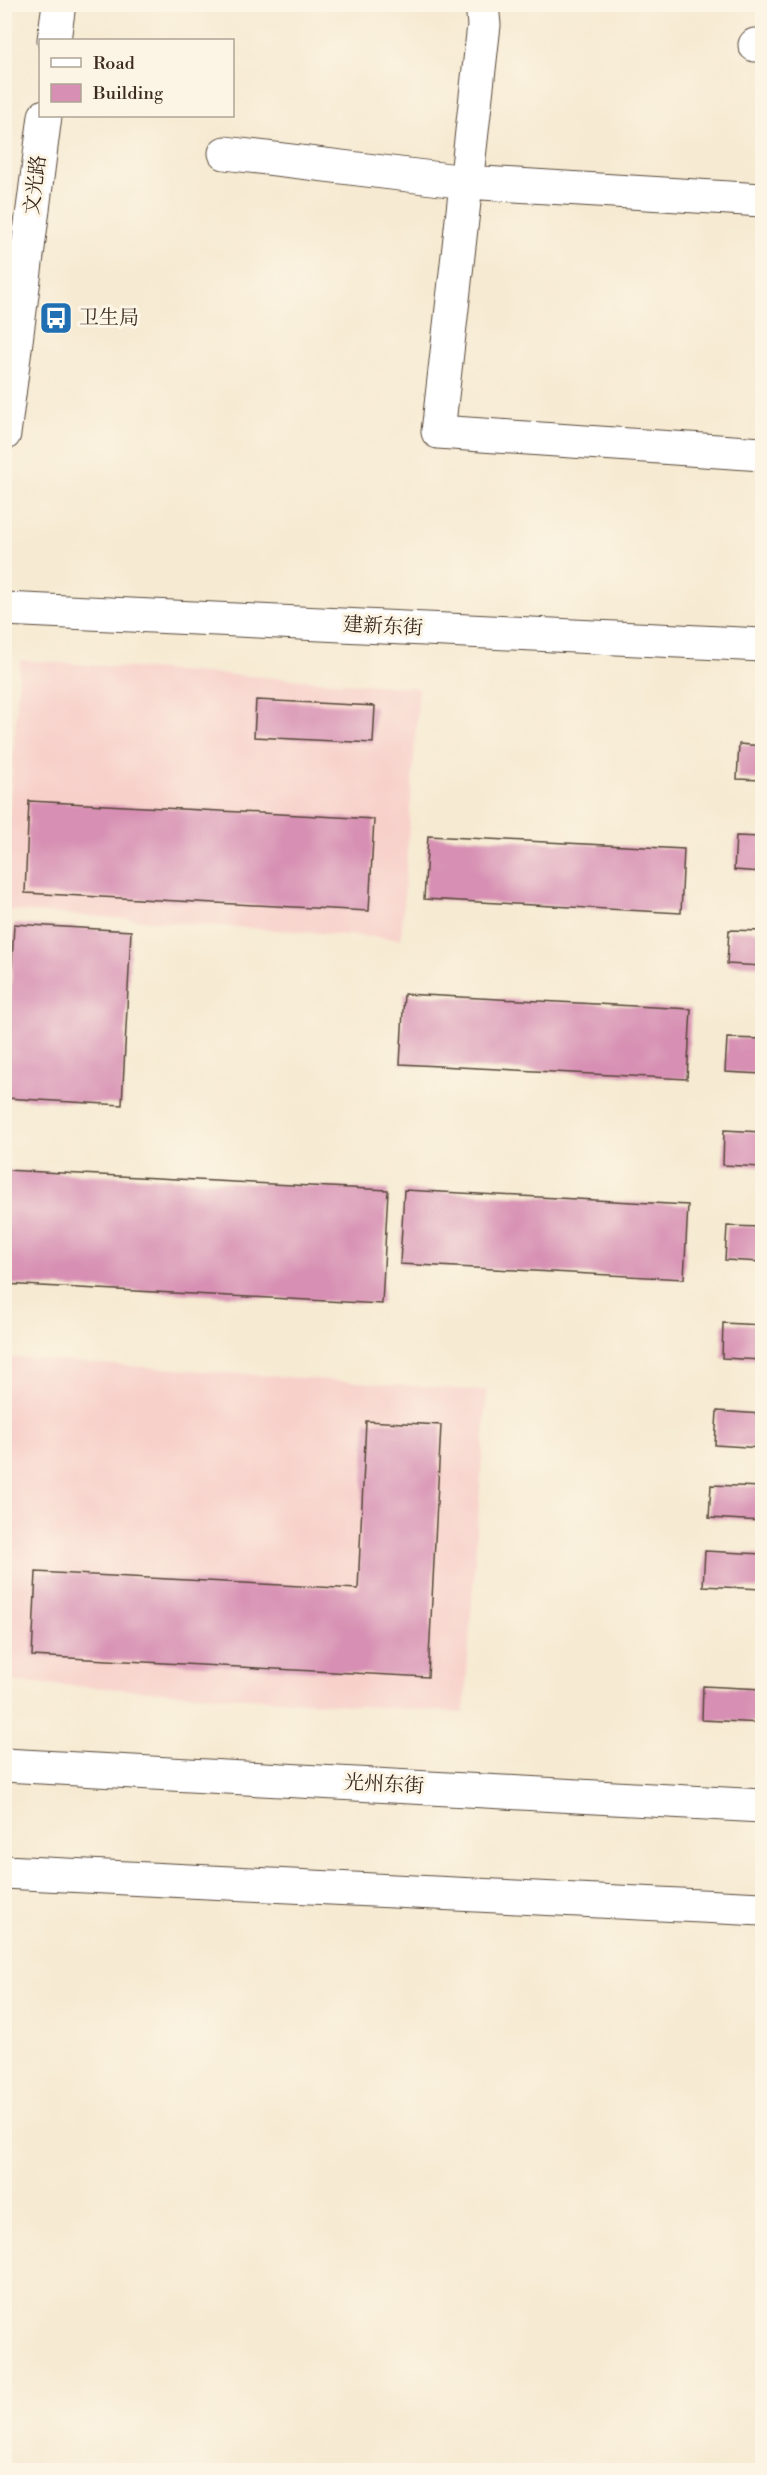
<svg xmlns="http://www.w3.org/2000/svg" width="767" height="2475" font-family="'Libre Bodoni','Noto Serif SC',serif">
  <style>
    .built { fill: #f7d0ca }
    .building { fill: #d790b3 }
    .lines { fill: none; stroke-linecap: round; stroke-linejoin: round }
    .minor-casing { stroke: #574739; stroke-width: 35 }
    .major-casing { stroke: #574739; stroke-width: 35 }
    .minor { stroke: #fff; stroke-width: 33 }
    .major { stroke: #fff; stroke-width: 33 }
    .labels { text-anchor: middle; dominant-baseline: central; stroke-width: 6; stroke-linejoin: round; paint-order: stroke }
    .street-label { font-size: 20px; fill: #3b2a1e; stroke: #fcf5e5 }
    .poi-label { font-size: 20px; fill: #3b2a1e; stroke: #fcf5e5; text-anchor: start }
  </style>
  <rect width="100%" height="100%" fill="#fcf5e5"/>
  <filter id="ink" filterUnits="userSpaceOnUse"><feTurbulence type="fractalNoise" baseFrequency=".0167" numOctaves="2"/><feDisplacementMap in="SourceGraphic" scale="12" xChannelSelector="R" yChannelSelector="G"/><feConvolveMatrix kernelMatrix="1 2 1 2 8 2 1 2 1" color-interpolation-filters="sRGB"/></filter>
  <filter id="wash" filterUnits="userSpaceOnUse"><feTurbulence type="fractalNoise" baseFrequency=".008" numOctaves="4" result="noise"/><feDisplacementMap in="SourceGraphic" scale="24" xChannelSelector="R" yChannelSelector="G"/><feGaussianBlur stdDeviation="1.35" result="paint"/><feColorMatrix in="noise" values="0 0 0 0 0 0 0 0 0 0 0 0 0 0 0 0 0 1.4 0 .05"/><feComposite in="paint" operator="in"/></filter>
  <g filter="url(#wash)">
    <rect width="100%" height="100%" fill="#f6ead2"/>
    <path class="built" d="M20 660 419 688 401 939 5 910V870Z
      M4 1357 487 1391 464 1713 5 1681Z"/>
    <g id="blocks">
      <path class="building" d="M256 700 375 706 373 743 254 737Z
        M739 744 762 746V780L737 779Z
        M29 801 374 819 369 911 25 893Z
        M428 836 684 849 681 913 424 899Z
        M736 836 762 837V872L734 870Z
        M14 924 131 931 122 1105 5 1098Z
        M729 930 762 931V966L727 964Z
        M404 994 691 1009 687 1079 400 1064Z
        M727 1038 762 1039V1074L725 1072Z
        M724 1130 762 1132V1167L723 1165Z
        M4 1170 388 1190 382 1304 4 1284Z
        M404 1190 688 1205 684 1279 400 1264Z
        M727 1226 762 1227V1262L725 1260Z
        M723 1323 762 1325V1360L722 1358Z
        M717 1411 762 1414V1448L715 1445Z
        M366 1421 441 1425 428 1677 32 1656 36 1572 358 1589Z
        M711 1485 762 1487V1521L709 1518Z
        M705 1551 762 1554V1589L703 1586Z
        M703 1686 762 1689V1723L702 1720Z"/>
    </g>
  </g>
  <g filter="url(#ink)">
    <use href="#blocks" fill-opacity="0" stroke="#574739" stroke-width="1.5"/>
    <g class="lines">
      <g class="minor-casing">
        <path id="minor" d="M482 4 484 25 438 432 762 454
          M54 40 59 4
          M755 45H762
          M225 153 466 182 762 200
          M4 434 45 116
          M4 609 762 645"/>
      </g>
      <g class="major-casing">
        <path id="major" d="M4 1765 762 1806
          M4 1872 762 1909"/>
      </g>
      <use href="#minor" class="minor"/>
      <use href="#major" class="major"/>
    </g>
  </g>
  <defs>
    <g id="bus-square" transform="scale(1.725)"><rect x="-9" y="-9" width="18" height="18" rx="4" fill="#1f6fb2" stroke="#fcf5e5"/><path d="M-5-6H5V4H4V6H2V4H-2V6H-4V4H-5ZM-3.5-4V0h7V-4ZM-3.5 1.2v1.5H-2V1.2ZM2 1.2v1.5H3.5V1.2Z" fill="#fff"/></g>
  </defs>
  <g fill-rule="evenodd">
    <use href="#bus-square" x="56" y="318"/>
  </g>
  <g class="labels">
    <g class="street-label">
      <text transform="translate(36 185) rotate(-83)">文光路</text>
      <text transform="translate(383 627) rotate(3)">建新东街</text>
      <text transform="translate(384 1785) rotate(3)">光州东街</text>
    </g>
    <g class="poi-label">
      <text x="79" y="318">卫生局</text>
    </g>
  </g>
  <rect width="767" height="2475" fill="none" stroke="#fcf5e5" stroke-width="24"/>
  <rect x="39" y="39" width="195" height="78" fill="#fcf5e5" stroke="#afa495" stroke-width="1.5"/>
  <rect x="51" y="58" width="30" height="9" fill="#ffffff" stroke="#afa495" stroke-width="1.5"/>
  <text x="93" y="69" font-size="18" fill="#3b2a1e">Road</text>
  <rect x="51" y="84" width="30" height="18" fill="#d790b3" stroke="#afa495" stroke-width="1.5"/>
  <text x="93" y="99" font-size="18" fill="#3b2a1e">Building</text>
</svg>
